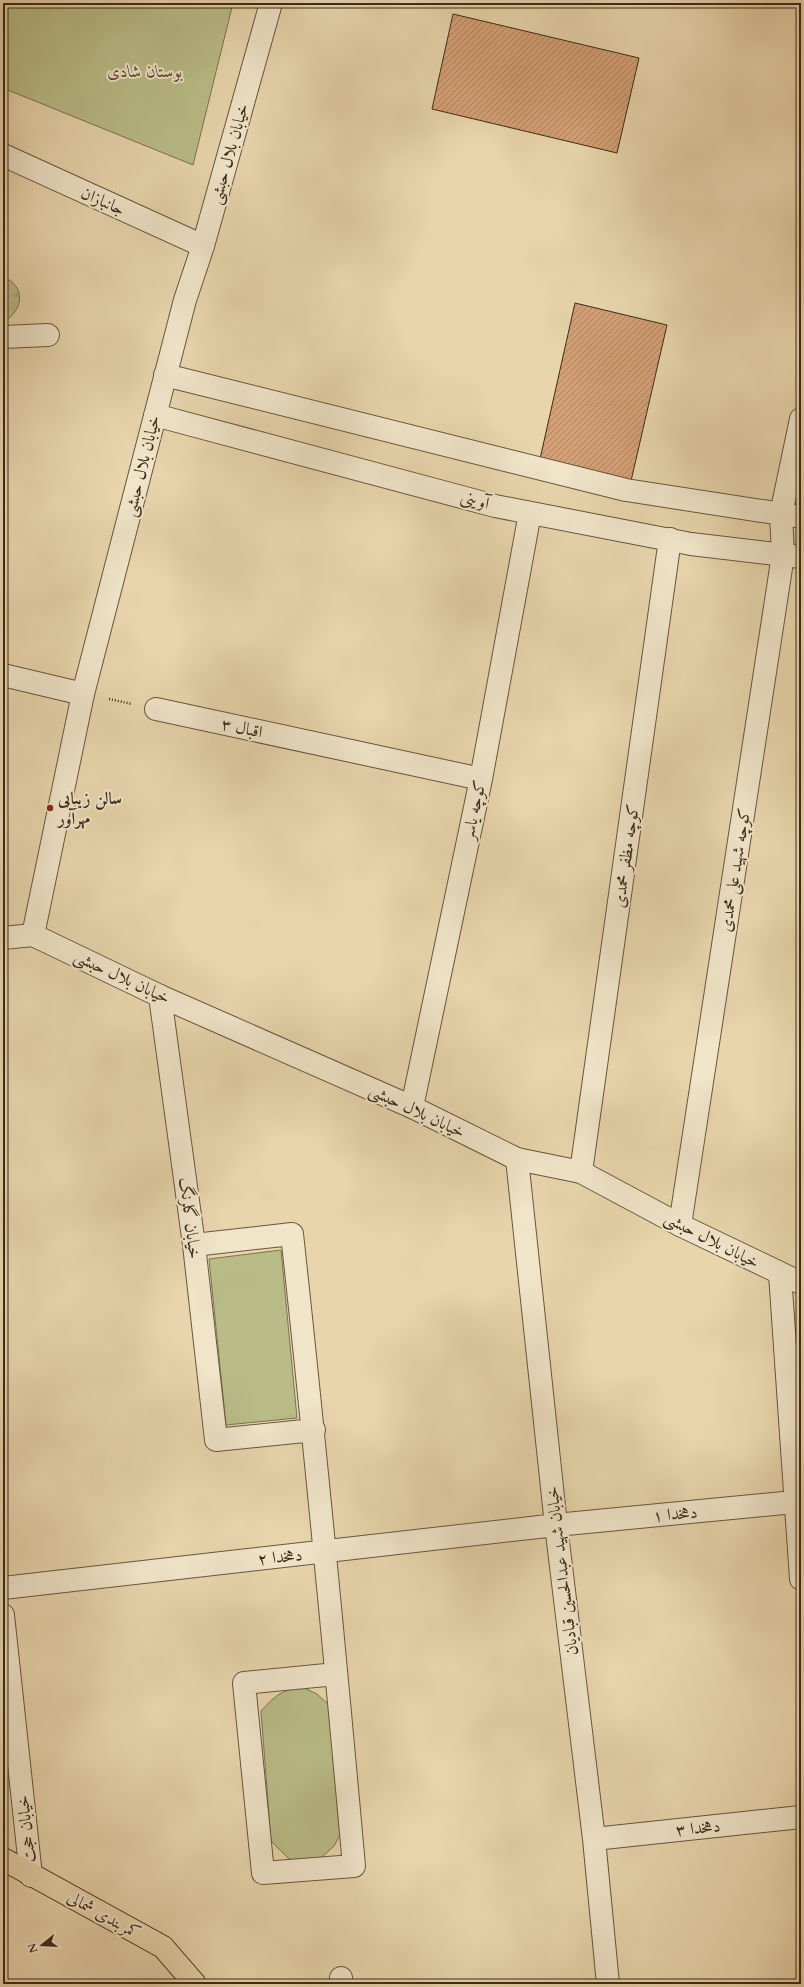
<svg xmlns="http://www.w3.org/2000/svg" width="804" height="1987" font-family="Cardo,Amiri,serif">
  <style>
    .grass { fill: url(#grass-tufts); stroke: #7a7350 }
    .green { fill: #b9bc87; stroke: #7a7350 }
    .building { fill: url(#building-hatch); stroke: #3c2a19 }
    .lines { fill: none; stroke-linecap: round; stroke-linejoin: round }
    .minor-casing { stroke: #67553e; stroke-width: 24 }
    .tertiary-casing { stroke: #67553e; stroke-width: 24 }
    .primary-casing { stroke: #3c2a19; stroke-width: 24 }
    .path { stroke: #3c2a19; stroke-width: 2.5; stroke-dasharray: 1 2; stroke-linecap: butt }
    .minor { stroke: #f0e4c9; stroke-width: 22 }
    .tertiary { stroke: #f0e4c9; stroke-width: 22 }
    .primary { stroke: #e8d5ac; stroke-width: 22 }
    .poi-dot { fill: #8f2418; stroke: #f0e4c9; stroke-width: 1.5 }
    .labels { text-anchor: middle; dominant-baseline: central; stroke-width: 4; stroke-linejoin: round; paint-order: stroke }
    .park-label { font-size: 17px; font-style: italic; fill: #55472f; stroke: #f0e4c9 }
    .street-label { font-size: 17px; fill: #3c2a19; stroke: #f0e4c9 }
    .poi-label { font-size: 17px; font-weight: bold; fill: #3c2a19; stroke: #f0e4c9; text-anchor: start }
  </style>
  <defs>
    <pattern id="grass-tufts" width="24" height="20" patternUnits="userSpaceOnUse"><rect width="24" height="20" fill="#b9bc87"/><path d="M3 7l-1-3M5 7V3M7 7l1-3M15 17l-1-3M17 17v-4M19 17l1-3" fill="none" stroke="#98996e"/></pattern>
    <pattern id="building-hatch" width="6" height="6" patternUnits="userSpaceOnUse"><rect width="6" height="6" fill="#d5a076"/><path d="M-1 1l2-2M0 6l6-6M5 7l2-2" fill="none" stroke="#ae8360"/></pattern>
  </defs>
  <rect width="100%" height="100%" fill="#e8d5ac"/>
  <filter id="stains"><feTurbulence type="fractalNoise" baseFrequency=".005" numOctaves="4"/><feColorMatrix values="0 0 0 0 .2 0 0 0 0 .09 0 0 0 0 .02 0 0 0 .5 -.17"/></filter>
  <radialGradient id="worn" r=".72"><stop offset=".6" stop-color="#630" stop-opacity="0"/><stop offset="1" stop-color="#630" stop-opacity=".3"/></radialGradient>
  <path class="grass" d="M3 277C27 286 23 312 3 322Z"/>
  <path class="green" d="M46 3H233L193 165 3 88V6Z
    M281 1250 297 1418 226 1425 209 1259Z
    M302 1687 317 1694 329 1705 340 1835 334 1846 319 1860 305 1862 289 1859 271 1841 261 1711C275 1696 281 1690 302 1687Z"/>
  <path class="building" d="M453 14 639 58 617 153 432 109Z
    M575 303 667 325 631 481 540 459Z"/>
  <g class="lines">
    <g class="minor-casing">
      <path id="minor" d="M3 337 48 335
        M3 675 83 694
        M156 709 481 779
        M160 996 194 1245 216 1440 314 1430
        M412 1107 481 779 530 513
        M517 1159 556 1525 594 1839 608 1984
        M581 1172 670 539
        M680 1225 783 555 781 514 801 419
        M194 1245 292 1234C315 1444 335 1655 354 1866L263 1873 244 1683 336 1674
        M780 1274 801 1579
        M3 1588 556 1525 794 1502
        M3 1615 31 1876
        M594 1839 801 1817
        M341 1978 342 1984"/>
    </g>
    <g class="tertiary-casing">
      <path id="tertiary" d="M3 155 203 246
        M165 375 626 490 801 517
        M155 415 495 506 691 544 801 557
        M33 935 83 694 185 300 203 246 271 3
        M3 938 33 935 160 996 412 1107 517 1159 581 1172 680 1225 801 1283"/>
    </g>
    <g class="primary-casing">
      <path id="primary" d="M3 1859 163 1947 195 1984"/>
    </g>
    <path class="path" d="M109 699 132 704"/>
    <use href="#minor" class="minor"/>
    <use href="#tertiary" class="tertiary"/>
    <use href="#primary" class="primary"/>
  </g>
  <circle class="poi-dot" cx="50" cy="808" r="4"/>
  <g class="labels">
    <g class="park-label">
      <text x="145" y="71">بوستان شادی</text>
    </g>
    <g class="street-label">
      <text transform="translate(229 154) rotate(-74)">خیابان بلال حبشی</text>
      <text transform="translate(103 201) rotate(24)">جانبازان</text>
      <text transform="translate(142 466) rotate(-76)">خیابان بلال حبشی</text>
      <text transform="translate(475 500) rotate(15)">آوینی</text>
      <text transform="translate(242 728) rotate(12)">اقبال ۳</text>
      <text transform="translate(474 810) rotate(-78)">کوچه یاسر</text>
      <text transform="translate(626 856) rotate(-82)">کوچه مظفر محمدی</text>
      <text transform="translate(735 870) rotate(-81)">کوچه شهید علی محمدی</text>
      <text transform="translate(122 977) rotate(25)">خیابان بلال حبشی</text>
      <text transform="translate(417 1111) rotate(25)">خیابان بلال حبشی</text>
      <text transform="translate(190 1218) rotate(83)">خیابان گلرنگ</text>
      <text transform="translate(712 1240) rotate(27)">خیابان بلال حبشی</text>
      <text transform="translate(675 1514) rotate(-5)">دهخدا ۱</text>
      <text transform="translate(280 1557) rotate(-6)">دهخدا ۲</text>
      <text transform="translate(562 1571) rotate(-97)">خیابان شهید عبدالحسین قبادیان</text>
      <text transform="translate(698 1828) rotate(-6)">دهخدا ۳</text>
      <text transform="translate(26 1829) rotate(-96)">خیابان حجت</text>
      <text transform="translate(104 1915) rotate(29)">کمربندی شمالی</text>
    </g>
    <g class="poi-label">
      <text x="58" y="798">سالن زیبایی<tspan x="58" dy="20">مهرآور</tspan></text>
    </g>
  </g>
  <rect width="804" height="1987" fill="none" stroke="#e8d5ac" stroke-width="16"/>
  <rect x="4" y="4" width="796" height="1979" fill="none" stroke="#3c2a19" stroke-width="2"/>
  <rect x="8" y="8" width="788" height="1971" fill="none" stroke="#3c2a19"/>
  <g transform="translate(42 1945) rotate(252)" stroke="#f0e4c9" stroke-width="3" paint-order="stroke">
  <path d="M0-3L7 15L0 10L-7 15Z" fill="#3c2a19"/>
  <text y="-6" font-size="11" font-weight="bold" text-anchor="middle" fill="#3c2a19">N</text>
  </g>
  <rect width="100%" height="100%" filter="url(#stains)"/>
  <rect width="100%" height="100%" fill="url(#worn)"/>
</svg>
